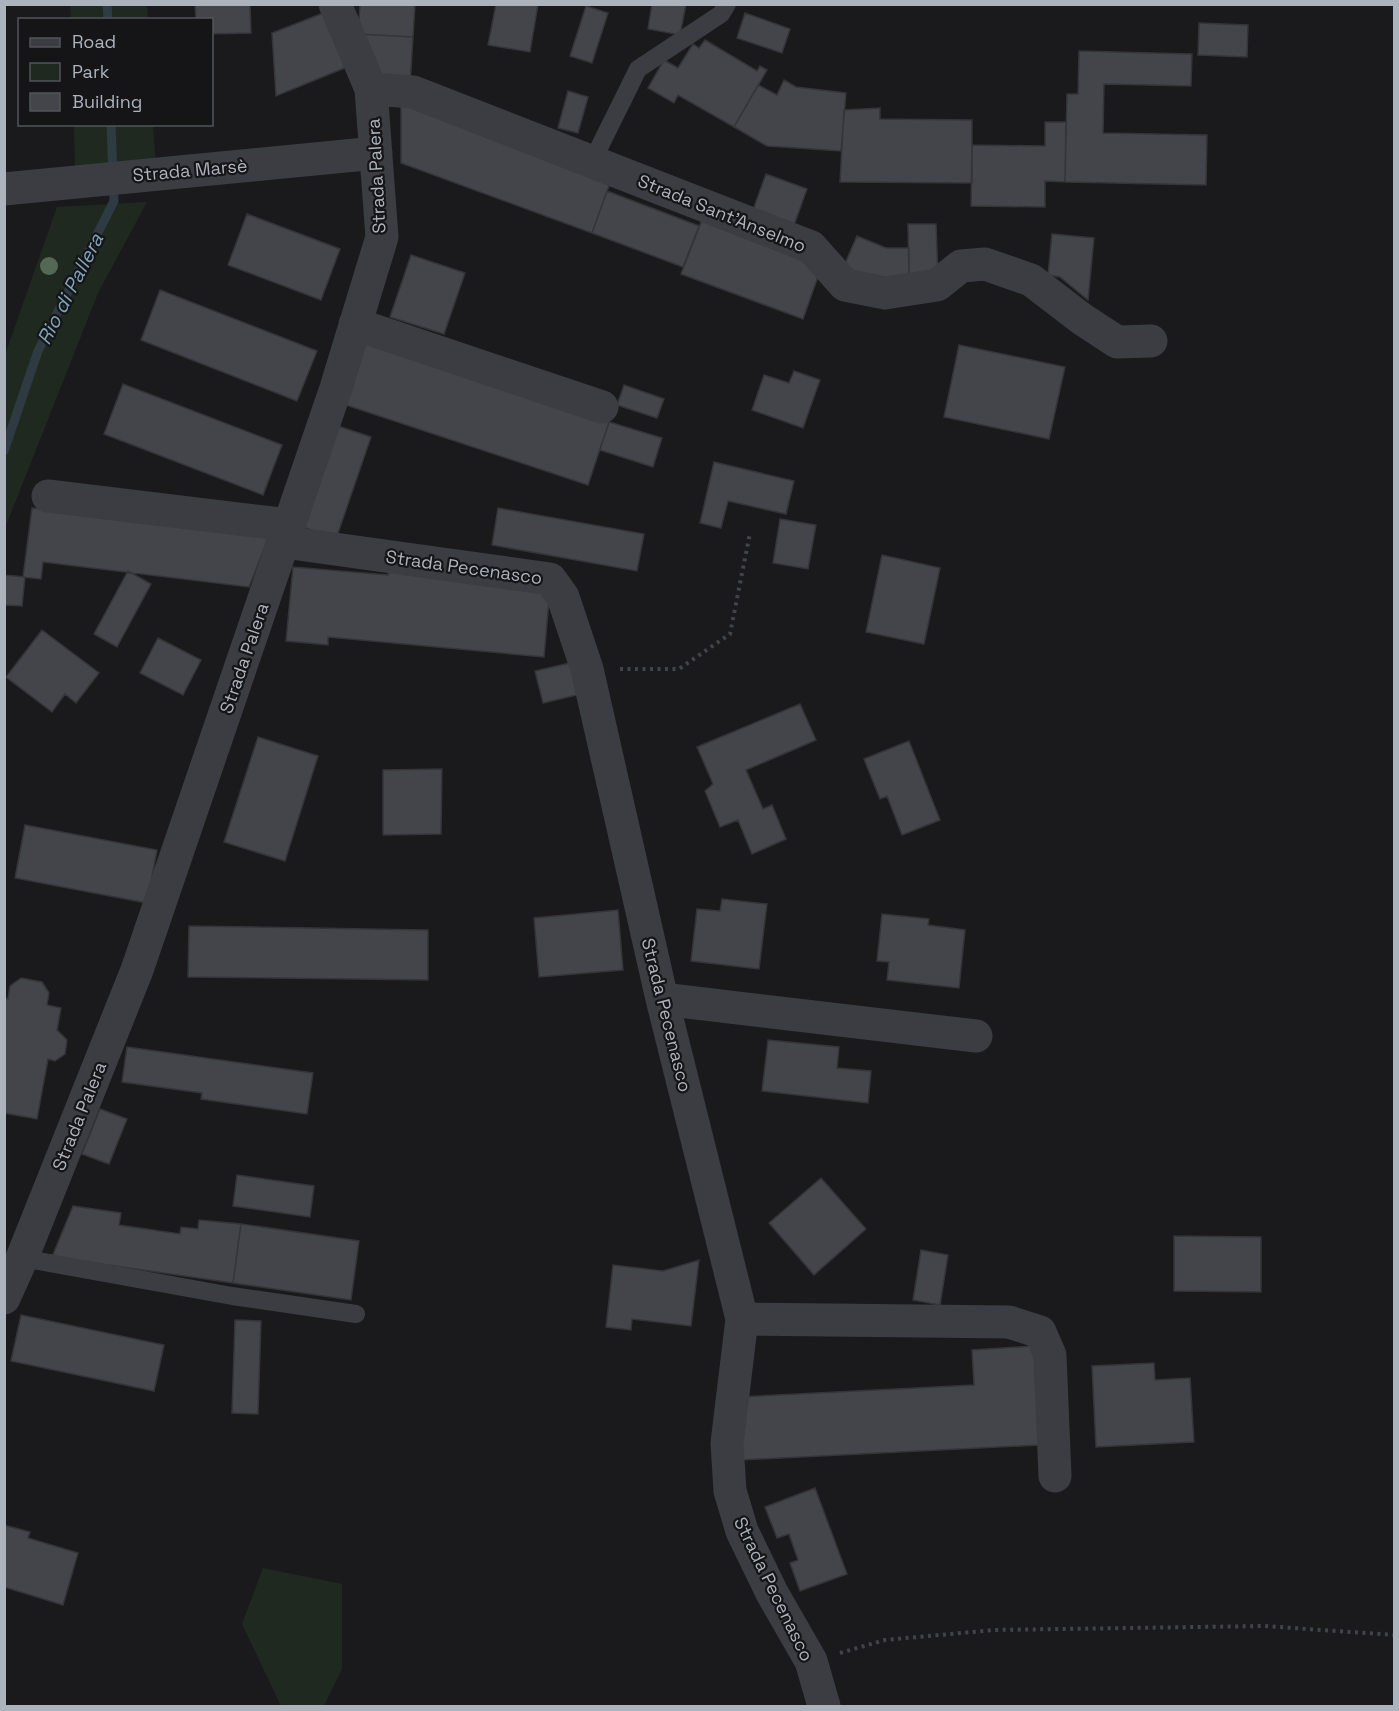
<svg xmlns="http://www.w3.org/2000/svg" width="1399" height="1711" font-family="'Space Grotesk',sans-serif">
  <style>
    .green { fill: #202920 }
    .lines { fill: none; stroke-linecap: round; stroke-linejoin: round }
    .stream { stroke: #2f3b43; stroke-width: 9 }
    .building { fill: #44454a; stroke: #343439; stroke-width: 1.5 }
    .path { stroke: #414449; stroke-width: 4; stroke-dasharray: 3 4.5; stroke-linecap: butt }
    .lane { stroke: #3b3d42; stroke-width: 18 }
    .street { stroke: #3b3d42; stroke-width: 33 }
    .tree { fill: #546955 }
    .labels { text-anchor: middle; dominant-baseline: central; stroke-width: 4.5; stroke-linejoin: round; paint-order: stroke }
    .street-label { font-size: 18px; fill: #acb3bd; stroke: #151518 }
    .water-label { font-size: 20px; font-style: italic; fill: #81a4ba; stroke: #151518 }
  </style>
  <rect width="100%" height="100%" fill="#1a1a1d"/>
  <path class="green" d="M70 5H147L148 19H71Z
    M74 125H153L156 167 75 171Z
    M147 202 98 293 5 528V355L57 207Z
    M263 1568 342 1584V1669L324 1706H281L242 1624Z"/>
  <g class="lines">
    <path class="stream" d="M107 4 108 20
      M4 451 38 351 114 201 111 124"/>
  </g>
  <path class="building" d="M195 4H250L251 33 212 34V20H196Z
    M360 4H415L413 37 358 34Z
    M496 4H538L530 52 488 45Z
    M652 4H686L680 35 648 29Z
    M586 6 608 13 592 63 570 56Z
    M326 12 347 67 276 96 272 33Z
    M745 13 790 29 782 53 737 38Z
    M1199 23 1248 25 1247 57 1198 55Z
    M358 34 413 37 410 86 373 72Z
    M705 40 757 71 760 66 767 70 734 127 678 95 674 103 648 88 664 60 678 68 693 44 699 48Z
    M1079 51 1192 54 1191 86 1104 84 1103 133 1207 135 1206 185 1065 182 1067 94H1078Z
    M784 80 796 87 846 93 841 151 767 146 734 127 758 85 777 95Z
    M568 91 588 97 578 133 558 128Z
    M401 99 613 175 592 233 401 163Z
    M880 108V119L972 120V183L840 182 844 110Z
    M1045 122H1066L1065 182 1045 181V207L971 206 972 145 1045 146Z
    M766 174 807 189 794 225 753 210Z
    M607 191 699 226 683 267 592 233Z
    M247 214 340 249 321 300 228 265Z
    M703 217 808 258 820 271 803 319 681 274Z
    M908 224H936L938 277H909Z
    M1052 234 1094 238 1088 300 1060 277 1048 275Z
    M857 236 886 248H909V285L843 268Z
    M411 255 465 273 444 334 390 317Z
    M160 290 317 351 297 401 141 340Z
    M364 341 609 422 588 485 343 404Z
    M959 345 1065 367 1049 439 944 417Z
    M794 371 820 380 803 428 752 410 764 375 789 383Z
    M123 384 282 445 263 495 104 434Z
    M624 385 664 399 657 418 617 405Z
    M609 422 662 438 653 467 600 450Z
    M338 426 371 437 336 539 303 527Z
    M714 462 794 481 786 514 728 501 721 528 700 523Z
    M32 508 269 536 249 587 43 562 41 579 23 577Z
    M498 508 644 534 637 571 492 545Z
    M780 519 816 525 808 569 773 563Z
    M882 555 940 568 924 644 866 632Z
    M390 564 550 589 544 657 328 637V645L286 641 293 567 388 575Z
    M128 571 151 584 117 647 94 634Z
    M4 575 25 577 22 606 4 605Z
    M42 630 99 673 76 703 65 694 52 712 6 677Z
    M158 638 201 660 183 695 140 673Z
    M570 663 577 695 543 703 535 671Z
    M800 704 816 740 746 770 763 809 772 805 786 839 752 854 738 820 720 827 705 791 713 784 697 747Z
    M258 737 318 756 285 861 224 842Z
    M909 741 940 820 902 835 887 796 880 799 864 759Z
    M442 769 441 834 383 835V770Z
    M25 825 157 850 147 903 15 878Z
    M722 899 767 904 759 969 691 961 697 909 720 911Z
    M618 910 623 970 539 977 534 918Z
    M882 914 929 919 928 925 965 930 959 988 887 980 889 962 877 961Z
    M189 926 428 930V980L188 977Z
    M21 978 42 982 49 993 47 1005 61 1008 57 1030 67 1040 65 1054 55 1061 48 1059 37 1119 4 1113V998L8 999 10 986Z
    M768 1040 839 1047 837 1068 871 1071 868 1103 762 1091Z
    M127 1047 313 1073 307 1114 201 1099 202 1093 122 1082Z
    M100 1109 127 1119 109 1164 82 1154Z
    M237 1175 314 1186 310 1217 233 1206Z
    M821 1178 866 1229 814 1275 769 1223Z
    M73 1206 121 1213 119 1225 180 1234 181 1227 198 1229 199 1220 241 1224 233 1283 52 1257Z
    M241 1224 359 1241 351 1300 233 1283Z
    M1174 1236 1261 1237V1292L1174 1291Z
    M921 1250 948 1255 940 1305 913 1300Z
    M699 1260 691 1326 632 1319 631 1330 606 1327 613 1265 663 1271Z
    M21 1315 164 1345 154 1391 11 1361Z
    M235 1320 261 1321 258 1414 232 1413Z
    M1034 1346 1039 1445 741 1460 738 1397 974 1385 972 1350Z
    M1154 1363 1155 1380 1190 1378 1194 1442 1096 1447 1092 1366Z
    M815 1488 847 1574 800 1591 790 1563 798 1560 789 1534 777 1538 765 1507Z
    M4 1525 30 1532 28 1538 78 1553 63 1605 4 1587Z"/>
  <g class="lines">
    <path class="path" d="M620 669H679L730 634 750 533
      M840 1653 885 1640 994 1630 1264 1626 1394 1635"/>
    <path class="lane" d="M592 162 638 69 721 14 727 4
      M22 1258 232 1296 356 1314"/>
    <path class="street" d="M371 89 413 92 811 247 845 285 885 293 937 285 961 266 985 264 1031 280 1082 319 1117 342 1151 341
      M4 189 376 153
      M355 324 602 407
      M48 496 289 525
      M284 542 550 579 563 597 587 669 662 999 742 1319 727 1443 730 1491 742 1531 772 1593 811 1661 824 1706
      M662 999 976 1036
      M4 1298 22 1258 137 970 336 388 382 237 371 89 335 4
      M742 1319 1009 1322 1040 1332 1050 1355 1055 1476"/>
  </g>
  <circle class="tree" cx="49" cy="266" r="9"/>
  <g class="labels">
    <g class="street-label">
      <text transform="translate(190 170) rotate(-5)">Strada Marsè</text>
      <text transform="translate(376 176) rotate(-93)">Strada Palera</text>
      <text transform="translate(722 213) rotate(22)">Strada Sant'Anselmo</text>
      <text transform="translate(464 567) rotate(8)">Strada Pecenasco</text>
      <text transform="translate(244 658) rotate(-71)">Strada Palera</text>
      <text transform="translate(667 1015) rotate(76)">Strada Pecenasco</text>
      <text transform="translate(79 1116) rotate(-68)">Strada Palera</text>
      <text transform="translate(774 1589) rotate(64)">Strada Pecenasco</text>
    </g>
    <g class="water-label">
      <text transform="translate(70 289) rotate(-63)">Rio di Pallera</text>
    </g>
  </g>
  <rect width="1399" height="1711" fill="none" stroke="#acb3bd" stroke-width="12"/>
  <rect x="18" y="18" width="195" height="108" fill="#151518" stroke="#51545a" stroke-width="1.5"/>
  <rect x="30" y="38" width="30" height="9" fill="#3b3d42" stroke="#51545a" stroke-width="1.5"/>
  <text x="72" y="48" font-size="18" fill="#acb3bd">Road</text>
  <rect x="30" y="63" width="30" height="18" fill="#202920" stroke="#51545a" stroke-width="1.5"/>
  <text x="72" y="78" font-size="18" fill="#acb3bd">Park</text>
  <rect x="30" y="93" width="30" height="18" fill="#44454a" stroke="#51545a" stroke-width="1.5"/>
  <text x="72" y="108" font-size="18" fill="#acb3bd">Building</text>
</svg>
